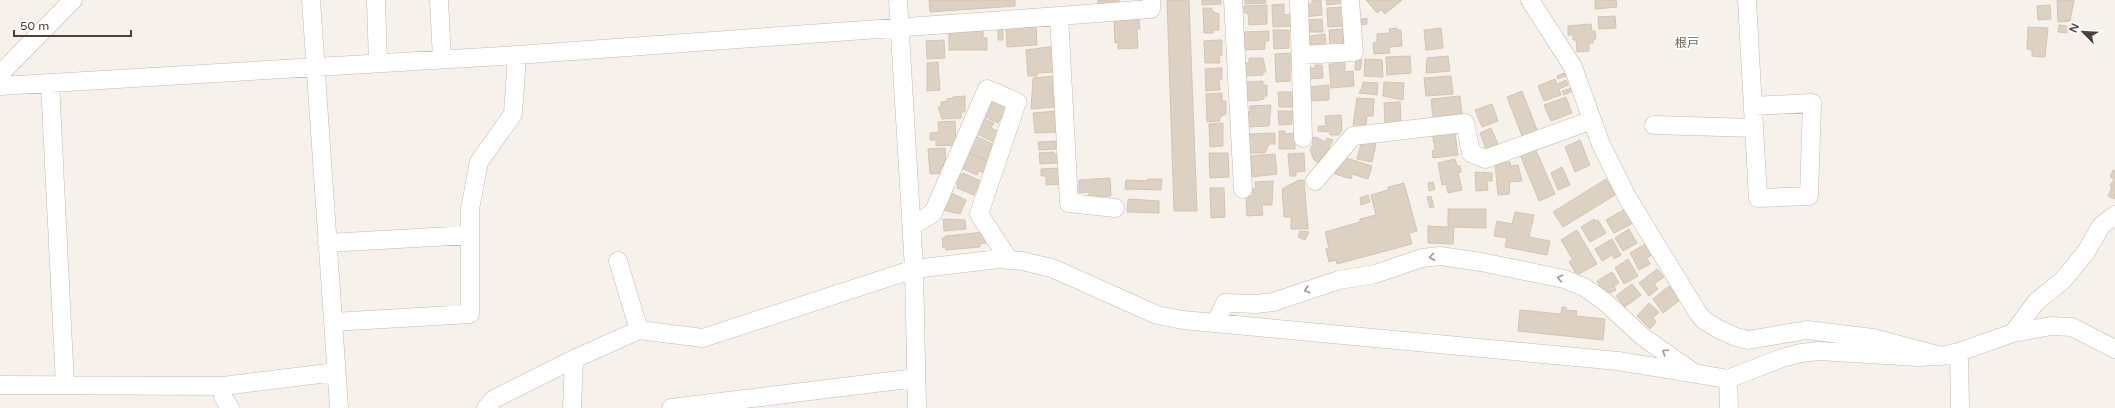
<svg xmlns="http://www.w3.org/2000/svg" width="2115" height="408" font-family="'Varela Round','Noto Sans JP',sans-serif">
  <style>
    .building { fill: #dcd1c2; stroke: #d4c5b2 }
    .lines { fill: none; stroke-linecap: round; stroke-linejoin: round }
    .minor-casing { stroke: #c3baac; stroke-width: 19 }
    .minor { stroke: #fff; stroke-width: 18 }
    .oneway { stroke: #9d9892 }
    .labels { text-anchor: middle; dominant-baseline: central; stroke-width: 4; stroke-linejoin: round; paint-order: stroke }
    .neighbourhood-label { font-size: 12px; fill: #6f604e; stroke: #fff }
  </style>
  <rect width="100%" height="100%" fill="#f6f2eb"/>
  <path class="building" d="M929 0H1015V6L930 12Z
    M1098 0H1119V3L1098 4Z
    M1167 0H1189L1197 211H1174Z
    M1202 0H1221V4L1202 5Z
    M1245 0H1266V3L1245 4Z
    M1321 0 1322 15 1305 17 1304 5 1312 4V1Z
    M1326 0H1345V3L1327 5Z
    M1366 0H1402L1385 14 1381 10 1377 13Z
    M1595 0H1616L1617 7 1595 9Z
    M2057 0H2074L2070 21 2058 22Z
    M1284 4V15L1290 14 1292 17V26L1273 27 1272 5Z
    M1267 5V24L1249 25 1248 13H1244V6Z
    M2050 5 2051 19 2038 20 2037 6Z
    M1342 7 1344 26 1328 27 1327 8Z
    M1203 8H1212V11L1219 14V30H1213V33H1204Z
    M1615 16 1616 28 1599 29 1598 17Z
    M1367 18V24L1362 25 1361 19Z
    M1139 19 1140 29H1137L1138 48 1118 49V42L1115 43 1114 20Z
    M1322 19 1323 32H1307L1306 20Z
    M1591 24 1592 31H1595L1596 39H1593V43H1589V51L1577 52 1576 40H1573V35H1568V26Z
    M2059 25 2067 26V33L2058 32Z
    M1036 26 1037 45 1007 47 1006 28Z
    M2028 27 2048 28 2045 57 2032 56V50L2027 49Z
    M1397 28V30H1401L1402 46 1389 47 1390 53 1374 54 1373 43 1377 42V34L1390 33 1389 29Z
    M1441 28 1443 48 1426 50 1424 30Z
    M998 29H1003V40H998Z
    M1343 29 1344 44 1330 45 1329 30Z
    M1273 30H1289V48L1274 49Z
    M983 31V38H987V50H949V32Z
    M1269 31V41H1265V49L1244 50V32Z
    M1325 34 1326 46 1311 47 1310 36Z
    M944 40 945 58 927 59 926 41Z
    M1219 40H1222V55L1219 56 1220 63H1205L1204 41Z
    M1056 46V72L1037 73V76H1028L1026 50Z
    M1293 53 1294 59H1290V81L1276 82 1275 54Z
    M1410 56 1411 73 1387 75 1386 57Z
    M1448 56 1450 71 1426 73 1427 58Z
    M1249 58H1263L1266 72H1263V75L1245 76 1244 63H1249Z
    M1356 59 1362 60 1360 70H1355Z
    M1365 59 1382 60 1383 77 1364 76Z
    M1345 60V72L1353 71 1354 86 1331 88 1329 64H1334V61Z
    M938 62 940 90 927 91V63Z
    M1315 65H1322L1323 78 1309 79V68H1315Z
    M1219 68H1222V79L1219 80 1220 90 1206 91 1205 69Z
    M1564 73 1566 76 1558 79 1557 76Z
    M1055 76V83H1052L1054 107 1031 109 1033 78Z
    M1451 76 1453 94 1426 96 1424 78Z
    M1555 79 1557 84 1566 80 1568 85 1559 89 1561 95 1544 101 1538 86Z
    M1263 81V85H1267V96H1264V99L1254 101 1246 100V82Z
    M1363 82 1378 83 1377 95 1359 93 1362 88Z
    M1384 82 1404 83 1403 100 1383 96Z
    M1329 85V100L1310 101 1309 87Z
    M1572 88 1573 91 1564 95 1562 91Z
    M1522 91 1537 130 1522 136 1507 97Z
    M1278 92H1296L1297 107H1279Z
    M1222 93V101H1226V114L1220 117V121L1207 122 1206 94Z
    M965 96V112H961V118L942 119 938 107H941V102L948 101 947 99 953 98V97Z
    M1460 96 1462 114 1433 117 1431 99Z
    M1566 97 1572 113 1551 121 1544 105Z
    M1357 98 1374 99 1373 116H1367L1366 125H1353Z
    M991 99 1008 107 998 123 983 116Z
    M1400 102 1401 123 1385 124 1384 103Z
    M1492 104 1498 121 1482 127 1475 110Z
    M1271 105 1269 126 1247 127V112H1250V106Z
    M1056 111 1058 132 1035 133 1033 113Z
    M1278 111H1295V118H1292V124L1279 125Z
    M1341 115 1342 130 1339 135H1330V132L1318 131V126H1326L1325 116Z
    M982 118 994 123 991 128 1000 132 996 143 975 133Z
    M955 121 956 145 936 146V140H930V133L939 132 938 122Z
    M1223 123V146L1210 147 1209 124Z
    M1491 128 1498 144 1486 149 1480 133Z
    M1279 131H1285V134L1295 133V149H1279Z
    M1275 133V144H1269L1265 153H1250L1249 134Z
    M1455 133 1458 155 1433 158 1432 151 1435 150 1433 136Z
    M975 136 995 145 988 161 968 152Z
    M1316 137 1325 142 1327 138 1333 140 1324 158 1322 157 1319 163 1314 160 1310 150 1313 143 1311 141 1312 138Z
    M1362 140 1376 144 1372 162 1357 159Z
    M1580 140 1590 165 1575 172 1565 147Z
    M1056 141V149L1039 150 1038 142Z
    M945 148 946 165H943V173L930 174 928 149Z
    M1535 148 1555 194 1539 201 1520 155Z
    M1054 152V154H1057L1058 163 1040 164 1039 153Z
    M968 153 991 163 986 174 979 171 977 175 961 168Z
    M1209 153H1228L1229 177 1210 178Z
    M1304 153 1305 171 1296 172V176H1290L1288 154Z
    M1275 154 1277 174 1252 177 1251 156Z
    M1340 156 1372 166 1368 179 1352 174 1351 179 1335 174Z
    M1455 159 1457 166H1460L1461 172 1458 173 1462 190 1448 193 1446 184 1442 185 1438 163Z
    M1510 162 1511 166 1518 165 1522 181 1510 182 1509 194 1498 195 1495 164Z
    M1562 167 1570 185 1558 190 1551 173Z
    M1061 168 1062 184 1046 185V176H1041V169Z
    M2113 170 2115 171V199L2108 196 2112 187 2110 186 2114 179 2110 177Z
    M1475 172 1492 173V181H1487L1488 190 1476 191Z
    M963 173 983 182 981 188 978 187 974 195 957 188 958 185 956 183 960 174 962 175Z
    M1110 178 1111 196 1089 197V192L1079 193V180Z
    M1148 179H1162L1161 190 1125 189 1126 180 1147 181Z
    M1606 179 1615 195 1563 227 1553 212Z
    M1299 180H1304L1308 229H1291V217H1284L1282 189Z
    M1273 181 1272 205H1262L1263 215 1247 216 1246 196H1253L1252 189 1256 188 1255 182Z
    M1433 182 1435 189 1429 191 1428 183Z
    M1404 183 1417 231 1409 233 1412 244 1337 264 1336 260 1329 262 1326 249 1329 248 1325 232 1360 222V219L1376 215 1371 195 1388 190V187Z
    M1210 188H1224L1225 217 1211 218Z
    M951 193 966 200 960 214 943 210Z
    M1368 195 1370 202 1361 205 1360 198Z
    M1431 196 1434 207 1430 208 1427 197Z
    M1128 199 1159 201V213L1127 212Z
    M1448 209H1486V228L1454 227 1453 244 1428 243V226L1448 227Z
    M1625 209 1633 223 1614 233 1606 220Z
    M1515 212 1534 215 1529 237 1550 241 1547 255 1505 247 1507 238 1494 236 1497 221 1512 224Z
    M943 219 965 220 966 229 944 231Z
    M1594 219 1595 221 1598 220 1606 233 1590 242 1581 227Z
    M1629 229 1637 243 1623 251 1615 238Z
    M1577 230 1597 264 1577 275 1569 262 1573 260 1561 240Z
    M1300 231 1309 232 1305 240 1298 237Z
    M985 232 986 243 980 244V247L946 250V248H943L942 238H945V236Z
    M1612 239 1621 255 1614 259 1612 255 1602 261 1595 249Z
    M1647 243 1653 254 1647 258 1650 264 1639 270 1630 253Z
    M1628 259 1638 276 1624 284 1615 268Z
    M1657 269 1664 277 1654 284 1658 289 1649 296 1639 283Z
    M1612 272 1619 283 1614 286 1616 290 1608 294 1605 288 1602 290 1597 281Z
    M1632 284 1641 295 1625 307 1616 296Z
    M1669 286 1680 300 1663 313 1653 299Z
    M1649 303 1659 312 1653 318 1656 322 1650 329 1637 316Z
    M1562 307H1566V310L1577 311 1576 316 1605 319 1603 340 1518 331 1520 310 1561 314Z"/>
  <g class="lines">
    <g class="minor-casing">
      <path id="minor" d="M311 0 339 408
        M376 0 378 63
        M439 0 442 59
        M898 0 914 269 917 408
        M1233 0 1243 189
        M1299 0 1303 138
        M1530 0 1573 67 1600 142 1627 197 1698 313 1704 320 1718 329 1736 337 1748 340 1807 330 1873 338 1941 356 1959 352 2013 333 2051 326 2072 327 2115 349
        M1747 0 1758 198 1809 196 1812 103 1753 106
        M1059 16 1151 9V0
        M1301 55 1354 52 1350 0
        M0 74 73 0
        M50 83 65 385
        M0 86 517 55 1059 16 1069 203 1115 208
        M1654 125 1754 128
        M1315 181 1353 136 1465 123 1471 153 1485 159 1592 120
        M912 226 933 213 987 89 1017 102 979 214 1009 260
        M327 243 470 235
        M618 261 639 330 703 338 914 269 999 259 1022 261 1052 268 1157 315 1183 320 1618 361 1728 379 1782 358 1801 353 1819 351 1918 357 1941 356
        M333 322 470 314V209L479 162 513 114 517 55
        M1216 323 1225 303 1256 304 1273 302 1339 280 1375 274 1422 258 1440 256 1481 262 1564 279 1584 287 1604 301 1643 337 1693 372
        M2013 333 2036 302 2063 280 2086 252 2101 226 2115 215
        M1959 352 1960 408
        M1728 379 1729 408
        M0 385 223 386 336 372
        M223 386V397L230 408
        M486 408 494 399 574 359
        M572 408 574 359 639 330
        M671 408 916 378"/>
    </g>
    <use href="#minor" class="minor"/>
  </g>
  <defs><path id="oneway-chevron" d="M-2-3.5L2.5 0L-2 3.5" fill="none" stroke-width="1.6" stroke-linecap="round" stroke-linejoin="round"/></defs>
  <g class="oneway">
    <use href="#oneway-chevron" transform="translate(1432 257) rotate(173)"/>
    <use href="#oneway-chevron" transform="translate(1560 278) rotate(-167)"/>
    <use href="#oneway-chevron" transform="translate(1307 290) rotate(162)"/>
    <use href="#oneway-chevron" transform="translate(1665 352) rotate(-145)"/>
  </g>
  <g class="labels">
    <g class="neighbourhood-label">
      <text x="1687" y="43">根戸</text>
    </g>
  </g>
  <g transform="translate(2083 32) rotate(294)" stroke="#ffffff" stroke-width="3" paint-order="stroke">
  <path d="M0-3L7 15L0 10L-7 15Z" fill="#4c4338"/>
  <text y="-6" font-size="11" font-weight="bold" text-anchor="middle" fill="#4c4338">N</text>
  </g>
  <path d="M14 30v6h117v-6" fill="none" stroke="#4c4338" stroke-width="2"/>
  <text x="20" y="30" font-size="12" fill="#4c4338" stroke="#ffffff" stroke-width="3" paint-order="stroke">50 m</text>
</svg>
